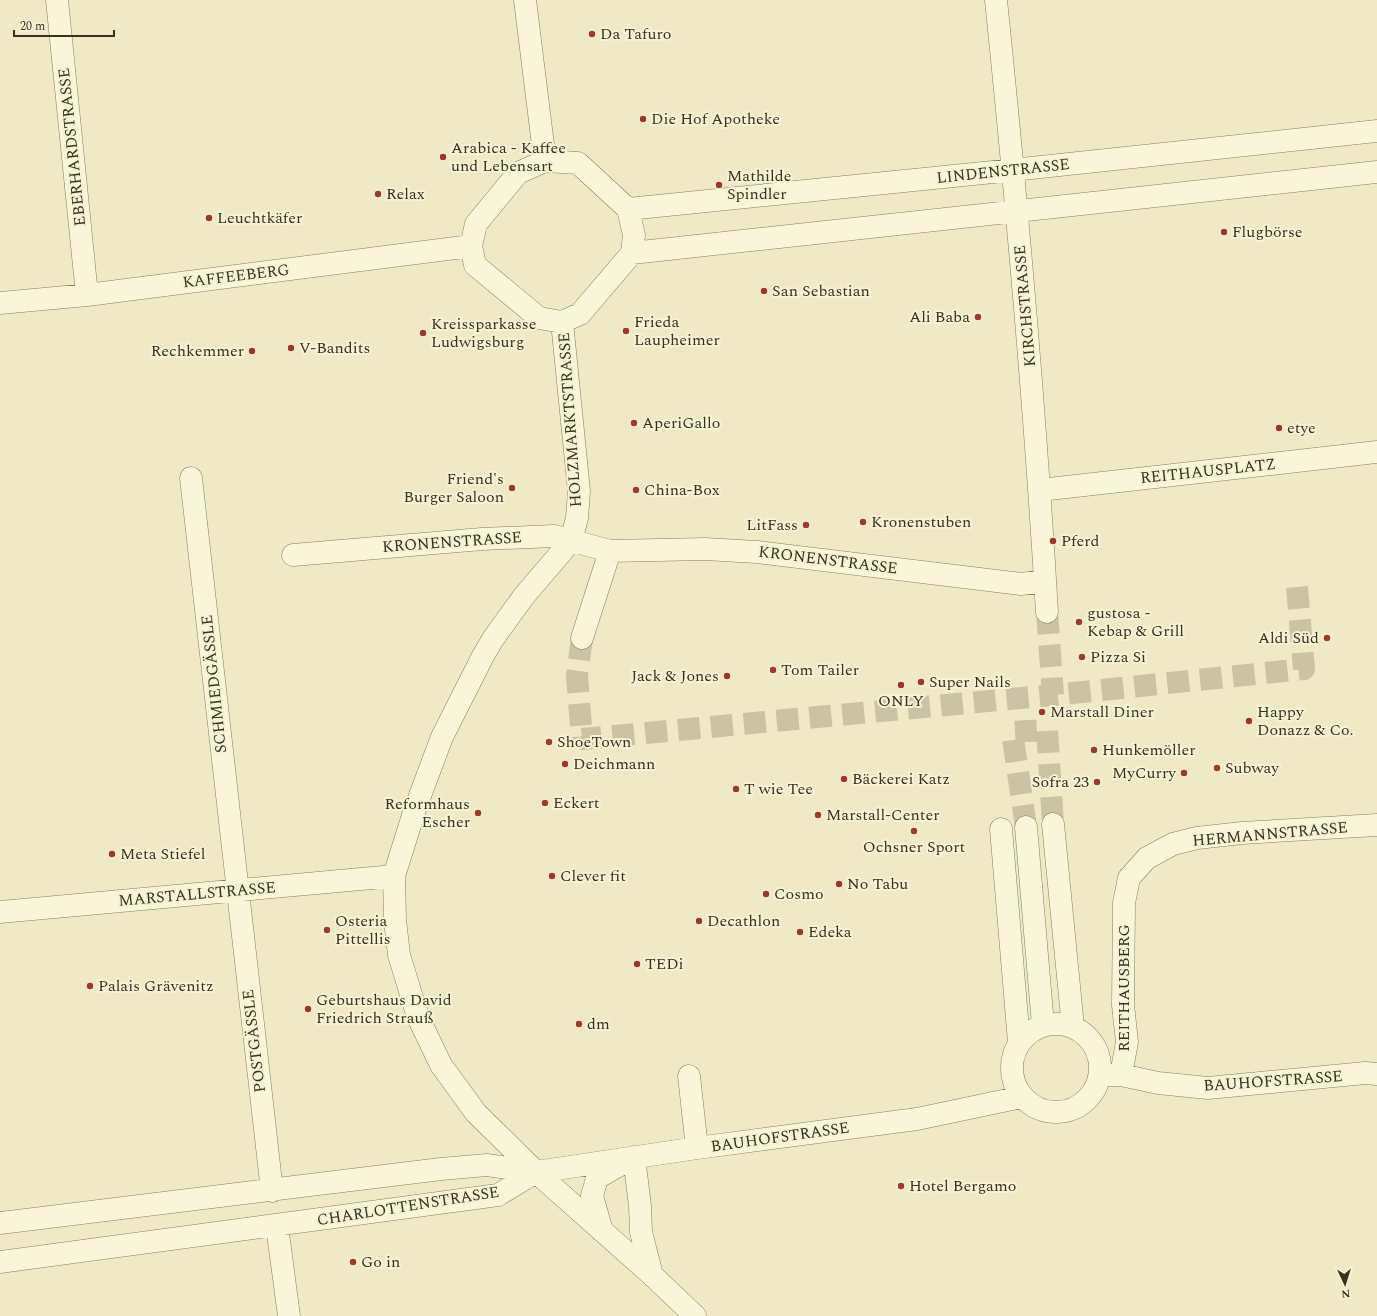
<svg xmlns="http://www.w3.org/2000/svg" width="1377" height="1316" font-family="Spectral,serif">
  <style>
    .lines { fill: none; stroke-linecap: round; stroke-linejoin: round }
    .minor-tunnel { stroke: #cbc4a4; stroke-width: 22; stroke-dasharray: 22 11; stroke-linecap: butt }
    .minor-casing { stroke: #8a7c5b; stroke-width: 23 }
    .minor { stroke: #f9f5d9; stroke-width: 22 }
    .poi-dot { fill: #9a3b2a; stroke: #f6f2d5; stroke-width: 1.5 }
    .labels { text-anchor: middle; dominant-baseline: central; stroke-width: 4; stroke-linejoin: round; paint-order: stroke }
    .poi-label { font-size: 16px; fill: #3a301f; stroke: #f6f2d5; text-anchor: start }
    .street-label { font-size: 16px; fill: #3a301f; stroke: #f6f2d5 }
  </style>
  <rect width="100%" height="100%" fill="#efe9c5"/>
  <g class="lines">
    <path class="minor-tunnel" d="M1047 612 1053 695 1304 669 1297 587
      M582 638 577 676 582 739 1053 695
      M1026 827 1012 732 1047 730 1053 824"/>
    <g class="minor-casing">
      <path id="minor" d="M57 0 87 295
        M525 0 545 161
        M996 0C1017 204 1035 408 1047 612
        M545 161 578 163 628 209 634 235 632 253 580 314 562 322 539 318 475 265 471 246 476 224 518 173Z
        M628 209 1013 170 1377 131
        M632 253 1377 172
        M0 303 87 295 471 246
        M562 322 579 491 577 518 571 541 524 596 493 639 483 656 442 737 415 809 394 876 395 920 399 955 418 1017 441 1065 476 1113 536 1172 652 1275 695 1316
        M191 478 272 1191
        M1040 490 1377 452
        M293 555 482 539 554 536 610 551 705 549 757 552 1021 584 1045 581
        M582 638 610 551
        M1053 824 1073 1027
        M1026 827 1043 1025
        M1001 829 1019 1042
        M0 912 394 876
        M1012 1068a44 44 0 1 1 88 0a44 44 0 1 1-88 0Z
        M1100 1075H1121L1127 1042 1123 1005 1124 903 1129 878 1147 858 1173 844 1197 838 1242 833 1377 825
        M1121 1075 1158 1083 1208 1088 1365 1073 1377 1074
        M689 1076 697 1148
        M0 1223 441 1169 487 1165 536 1172 697 1148 917 1119 1022 1097
        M277 1226 289 1316
        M602 1231 592 1196 597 1178 634 1157 640 1206 641 1232 652 1275
        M0 1262 498 1195 536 1172"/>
    </g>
    <use href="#minor" class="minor"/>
  </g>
  <g class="poi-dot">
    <circle cx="592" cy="34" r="4"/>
    <circle cx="643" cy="119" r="4"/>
    <circle cx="443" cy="157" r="4"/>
    <circle cx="719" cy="185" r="4"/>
    <circle cx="378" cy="194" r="4"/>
    <circle cx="209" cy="218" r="4"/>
    <circle cx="1224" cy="232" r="4"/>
    <circle cx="764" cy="291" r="4"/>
    <circle cx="978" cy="317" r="4"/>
    <circle cx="626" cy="331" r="4"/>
    <circle cx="423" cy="333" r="4"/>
    <circle cx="291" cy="348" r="4"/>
    <circle cx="252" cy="351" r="4"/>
    <circle cx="634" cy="423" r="4"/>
    <circle cx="1279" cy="428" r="4"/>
    <circle cx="512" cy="488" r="4"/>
    <circle cx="636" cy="490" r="4"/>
    <circle cx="863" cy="522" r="4"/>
    <circle cx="806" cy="525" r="4"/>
    <circle cx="1053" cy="541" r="4"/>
    <circle cx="1079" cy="622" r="4"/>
    <circle cx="1327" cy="638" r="4"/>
    <circle cx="1082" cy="657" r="4"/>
    <circle cx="773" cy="670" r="4"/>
    <circle cx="727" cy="676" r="4"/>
    <circle cx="921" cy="682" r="4"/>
    <circle cx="901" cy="685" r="4"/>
    <circle cx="1042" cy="712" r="4"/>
    <circle cx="1249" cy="721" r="4"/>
    <circle cx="549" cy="742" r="4"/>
    <circle cx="1094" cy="750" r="4"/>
    <circle cx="565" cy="764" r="4"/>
    <circle cx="1217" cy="768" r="4"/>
    <circle cx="1184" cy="773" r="4"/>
    <circle cx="844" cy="779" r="4"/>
    <circle cx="1097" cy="782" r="4"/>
    <circle cx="736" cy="789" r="4"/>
    <circle cx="545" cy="803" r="4"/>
    <circle cx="478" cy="813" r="4"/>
    <circle cx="818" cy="815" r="4"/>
    <circle cx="914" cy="831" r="4"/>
    <circle cx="112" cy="854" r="4"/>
    <circle cx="552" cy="876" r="4"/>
    <circle cx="839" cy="884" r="4"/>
    <circle cx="766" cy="894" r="4"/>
    <circle cx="699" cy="921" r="4"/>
    <circle cx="327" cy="930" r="4"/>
    <circle cx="800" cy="932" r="4"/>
    <circle cx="637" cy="964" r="4"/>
    <circle cx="90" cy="986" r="4"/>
    <circle cx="308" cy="1009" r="4"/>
    <circle cx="579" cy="1024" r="4"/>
    <circle cx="901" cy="1186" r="4"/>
    <circle cx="353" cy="1262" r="4"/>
  </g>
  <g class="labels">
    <g class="poi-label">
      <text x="600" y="34">Da Tafuro</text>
      <text x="651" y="119">Die Hof Apotheke</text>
      <text x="451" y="148">Arabica - Kaffee<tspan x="451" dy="18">und Lebensart</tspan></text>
      <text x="727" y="176">Mathilde<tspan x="727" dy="18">Spindler</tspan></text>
      <text x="386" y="194">Relax</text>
      <text x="217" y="218">Leuchtkäfer</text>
      <text x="1232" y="232">Flugbörse</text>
      <text x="772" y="291">San Sebastian</text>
      <text x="970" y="317" text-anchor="end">Ali Baba</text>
      <text x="634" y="322">Frieda<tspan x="634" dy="18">Laupheimer</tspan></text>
      <text x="431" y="324">Kreissparkasse<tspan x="431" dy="18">Ludwigsburg</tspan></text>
      <text x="299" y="348">V-Bandits</text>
      <text x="244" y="351" text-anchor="end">Rechkemmer</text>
      <text x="642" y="423">AperiGallo</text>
      <text x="1287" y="428">etye</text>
      <text x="504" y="479" text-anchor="end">Friend's<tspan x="504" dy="18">Burger Saloon</tspan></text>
      <text x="644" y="490">China-Box</text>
      <text x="871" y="522">Kronenstuben</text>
      <text x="798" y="525" text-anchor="end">LitFass</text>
      <text x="1061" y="541">Pferd</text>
      <text x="1087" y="613">gustosa -<tspan x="1087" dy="18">Kebap &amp; Grill</tspan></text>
      <text x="1319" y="638" text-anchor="end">Aldi Süd</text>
      <text x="1090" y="657">Pizza Si</text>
      <text x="781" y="670">Tom Tailer</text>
      <text x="719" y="676" text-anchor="end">Jack &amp; Jones</text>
      <text x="929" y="682">Super Nails</text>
      <text x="901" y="701" text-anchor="middle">ONLY</text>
      <text x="1050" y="712">Marstall Diner</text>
      <text x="1257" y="712">Happy<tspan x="1257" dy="18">Donazz &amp; Co.</tspan></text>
      <text x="557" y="742">ShoeTown</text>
      <text x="1102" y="750">Hunkemöller</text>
      <text x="573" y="764">Deichmann</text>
      <text x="1225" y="768">Subway</text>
      <text x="1176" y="773" text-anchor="end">MyCurry</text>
      <text x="852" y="779">Bäckerei Katz</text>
      <text x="1089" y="782" text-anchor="end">Sofra 23</text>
      <text x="744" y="789">T wie Tee</text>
      <text x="553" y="803">Eckert</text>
      <text x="470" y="804" text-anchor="end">Reformhaus<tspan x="470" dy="18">Escher</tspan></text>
      <text x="826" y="815">Marstall-Center</text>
      <text x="914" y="847" text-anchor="middle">Ochsner Sport</text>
      <text x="120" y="854">Meta Stiefel</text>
      <text x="560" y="876">Clever fit</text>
      <text x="847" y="884">No Tabu</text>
      <text x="774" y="894">Cosmo</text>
      <text x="335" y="921">Osteria<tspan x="335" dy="18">Pittellis</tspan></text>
      <text x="707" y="921">Decathlon</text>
      <text x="808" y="932">Edeka</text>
      <text x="645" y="964">TEDi</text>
      <text x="98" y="986">Palais Grävenitz</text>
      <text x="316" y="1000">Geburtshaus David<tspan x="316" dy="18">Friedrich Strauß</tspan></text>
      <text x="587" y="1024">dm</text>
      <text x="909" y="1186">Hotel Bergamo</text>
      <text x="361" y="1262">Go in</text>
    </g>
    <g class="street-label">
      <text transform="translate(72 147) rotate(-96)">EBERHARDSTRASSE</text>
      <text transform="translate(1003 171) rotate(-6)">LINDENSTRASSE</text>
      <text transform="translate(236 276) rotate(-7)">KAFFEEBERG</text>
      <text transform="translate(1025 306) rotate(-95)">KIRCHSTRASSE</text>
      <text transform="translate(570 420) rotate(-94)">HOLZMARKTSTRASSE</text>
      <text transform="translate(1208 471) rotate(-6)">REITHAUSPLATZ</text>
      <text transform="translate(452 542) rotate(-4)">KRONENSTRASSE</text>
      <text transform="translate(828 560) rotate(7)">KRONENSTRASSE</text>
      <text transform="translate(214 684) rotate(-96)">SCHMIEDGÄSSLE</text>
      <text transform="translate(1270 834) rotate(-5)">HERMANNSTRASSE</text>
      <text transform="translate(197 894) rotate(-5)">MARSTALLSTRASSE</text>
      <text transform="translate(1124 988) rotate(-90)">REITHAUSBERG</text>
      <text transform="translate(254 1041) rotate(-97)">POSTGÄSSLE</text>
      <text transform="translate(1273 1081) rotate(-4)">BAUHOFSTRASSE</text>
      <text transform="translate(780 1137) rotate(-8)">BAUHOFSTRASSE</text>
      <text transform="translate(408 1206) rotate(-9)">CHARLOTTENSTRASSE</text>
    </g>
  </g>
  <g transform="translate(1345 1284) rotate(176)" stroke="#f6f2d5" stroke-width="3" paint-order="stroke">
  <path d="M0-3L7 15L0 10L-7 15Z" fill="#3a301f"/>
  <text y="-6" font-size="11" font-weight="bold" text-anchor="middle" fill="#3a301f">N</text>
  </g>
  <path d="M14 30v6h100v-6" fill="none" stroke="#3a301f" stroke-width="2"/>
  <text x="20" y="30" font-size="12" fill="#3a301f" stroke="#f6f2d5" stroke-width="3" paint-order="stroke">20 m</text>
</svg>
